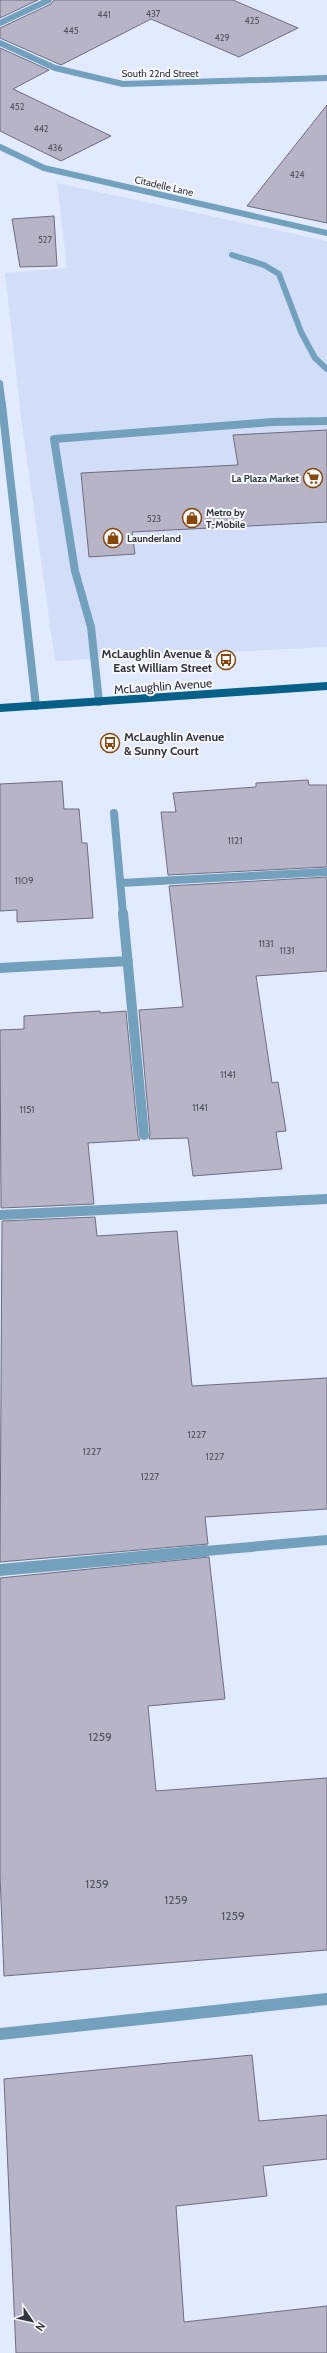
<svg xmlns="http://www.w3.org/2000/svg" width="327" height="2353" font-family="Cabin,sans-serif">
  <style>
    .built { fill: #d2def8 }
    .building { fill: #b8b4c8; stroke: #706c7e }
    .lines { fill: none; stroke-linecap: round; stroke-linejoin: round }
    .minor-far3 { stroke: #73a1bd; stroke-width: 6 }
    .minor-far2 { stroke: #73a1bd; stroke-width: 8 }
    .minor-far1 { stroke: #73a1bd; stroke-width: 10 }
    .minor { stroke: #73a1bd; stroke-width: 12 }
    .major { stroke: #066087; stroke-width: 8 }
    .labels { text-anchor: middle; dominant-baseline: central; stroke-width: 4; stroke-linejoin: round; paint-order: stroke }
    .far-number-label { font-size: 9px; fill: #52545e }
    .far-street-label { font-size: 10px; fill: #30343b; stroke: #f5f7fb }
    .far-poi-label { font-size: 10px; font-weight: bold; fill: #30343b; stroke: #f5f7fb; text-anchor: start }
    .number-label { font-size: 10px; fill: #52545e }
    .poi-label { font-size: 12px; font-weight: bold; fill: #30343b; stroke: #f5f7fb; text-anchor: end }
    .street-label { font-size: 12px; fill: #30343b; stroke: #f5f7fb }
    .near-number-label { font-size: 12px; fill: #52545e }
  </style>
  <rect width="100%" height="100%" fill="#e1eafe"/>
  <path class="built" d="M57 183 327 241V647L55 661 21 417 5 273 67 268Z"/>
  <path class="building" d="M0 0H38L0 18Z
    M54 0H233L298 28 239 57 151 19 61 65 0 38V28L51 4Z
    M0 48 49 70 13 89 111 136 61 161 0 131Z
    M327 105V223L247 206Z
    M54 216 57 266 20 267 12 219Z
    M327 430V522L132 532 135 554 89 557 81 473 238 465 233 435Z
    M308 780 309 785H327V867L168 875 161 812H176L173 793 256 787V783Z
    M62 781 64 809H79L82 843H87L93 918 17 922V910L0 911V784Z
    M327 877V971L256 976 272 1083 278 1082 286 1131 276 1132 282 1169 193 1176 188 1138 149 1139 150 1134 139 1010 183 1007 169 886Z
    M100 1011V1013L126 1011 138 1136 140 1140 88 1143 94 1204 1 1208 0 1030 24 1029V1016Z
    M95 1217 97 1236 177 1231 192 1386 327 1378V1509L205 1517 208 1544 0 1562 2 1221Z
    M209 1557 225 1699 148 1706 156 1791 327 1778V1950L4 1976 0 1875V1578Z
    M252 2055 259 2121 327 2115V2159L263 2166 267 2196 176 2206 184 2322 327 2306V2353H16L4 2079Z"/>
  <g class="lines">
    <path class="minor-far3" d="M0 23 49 0
      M0 43 55 68 123 84 327 78
      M0 147 44 168 327 233
      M232 255 264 265 279 274 301 332 315 358 327 369
      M0 383 3 406"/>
    <path class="minor-far2" d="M2 405 36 706
      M99 702 91 627 75 571 54 439 272 422 327 421
      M114 813 123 914
      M121 883 326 872"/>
    <path class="minor-far1" d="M123 913 144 1135
      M0 968 128 961
      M0 1215 327 1199
      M194 1552 327 1540"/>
    <path class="minor" d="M0 1570 205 1551
      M0 2034 327 1999"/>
    <path class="major" d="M0 708 327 686"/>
  </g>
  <defs>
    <g id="supermarket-ring" transform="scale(1)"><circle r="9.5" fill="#f5f7fb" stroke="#86470b" stroke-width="1.5"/><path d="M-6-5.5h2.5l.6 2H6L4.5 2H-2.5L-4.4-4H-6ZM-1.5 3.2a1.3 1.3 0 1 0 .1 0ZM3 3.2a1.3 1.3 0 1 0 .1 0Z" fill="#86470b"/></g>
    <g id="shop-ring" transform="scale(1)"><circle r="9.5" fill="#f5f7fb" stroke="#86470b" stroke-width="1.5"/><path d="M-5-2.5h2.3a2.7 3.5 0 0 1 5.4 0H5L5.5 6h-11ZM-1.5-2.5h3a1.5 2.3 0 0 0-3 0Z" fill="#86470b"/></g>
    <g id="bus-ring" transform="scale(1)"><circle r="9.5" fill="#f5f7fb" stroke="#86470b" stroke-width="1.5"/><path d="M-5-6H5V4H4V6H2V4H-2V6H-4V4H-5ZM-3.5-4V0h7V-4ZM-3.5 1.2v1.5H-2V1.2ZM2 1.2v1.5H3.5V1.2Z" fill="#86470b"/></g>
  </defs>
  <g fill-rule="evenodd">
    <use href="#supermarket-ring" x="313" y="478"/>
    <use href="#shop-ring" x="192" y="518"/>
    <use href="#shop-ring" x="113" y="538"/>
    <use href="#bus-ring" x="226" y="660"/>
    <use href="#bus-ring" x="110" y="743"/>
  </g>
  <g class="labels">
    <g class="far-number-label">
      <text x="153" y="13">437</text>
      <text x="104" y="14">441</text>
      <text x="252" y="20">425</text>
      <text x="71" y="30">445</text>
      <text x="222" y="37">429</text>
      <text x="17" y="106">452</text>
      <text x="41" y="128">442</text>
      <text x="55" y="147">436</text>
      <text x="297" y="174">424</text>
      <text x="45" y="239">527</text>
      <text x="154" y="518">523</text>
    </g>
    <g class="far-street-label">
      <text x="160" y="73">South 22nd Street</text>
      <text transform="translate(164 186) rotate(13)">Citadelle Lane</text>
    </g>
    <g class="far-poi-label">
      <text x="299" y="478" text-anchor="end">La Plaza Market</text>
      <text x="206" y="512">Metro by<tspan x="206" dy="12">T-Mobile</tspan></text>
      <text x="127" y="538">Launderland</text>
    </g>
    <g class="number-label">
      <text x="235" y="840">1121</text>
      <text x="24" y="880">1109</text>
      <text x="266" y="943">1131</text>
      <text x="287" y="950">1131</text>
      <text x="228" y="1074">1141</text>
      <text x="200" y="1107">1141</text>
      <text x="27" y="1109">1151</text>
      <text x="197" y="1434">1227</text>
      <text x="92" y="1451">1227</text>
      <text x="215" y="1456">1227</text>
      <text x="150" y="1476">1227</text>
    </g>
    <g class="poi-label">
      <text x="212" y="653">McLaughlin Avenue &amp;<tspan x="212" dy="14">East William Street</tspan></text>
      <text x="124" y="736" text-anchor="start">McLaughlin Avenue<tspan x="124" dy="14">&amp; Sunny Court</tspan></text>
    </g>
    <g class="street-label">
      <text transform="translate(163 686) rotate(-4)">McLaughlin Avenue</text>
    </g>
    <g class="near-number-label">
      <text x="100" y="1736">1259</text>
      <text x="97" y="1883">1259</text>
      <text x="176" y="1899">1259</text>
      <text x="233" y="1915">1259</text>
    </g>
  </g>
  <g transform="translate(32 2321) rotate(124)" stroke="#f5f7fb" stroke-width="3" paint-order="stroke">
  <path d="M0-3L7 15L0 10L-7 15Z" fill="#30343b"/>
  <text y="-6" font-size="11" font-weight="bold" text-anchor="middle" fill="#30343b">N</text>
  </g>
</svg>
